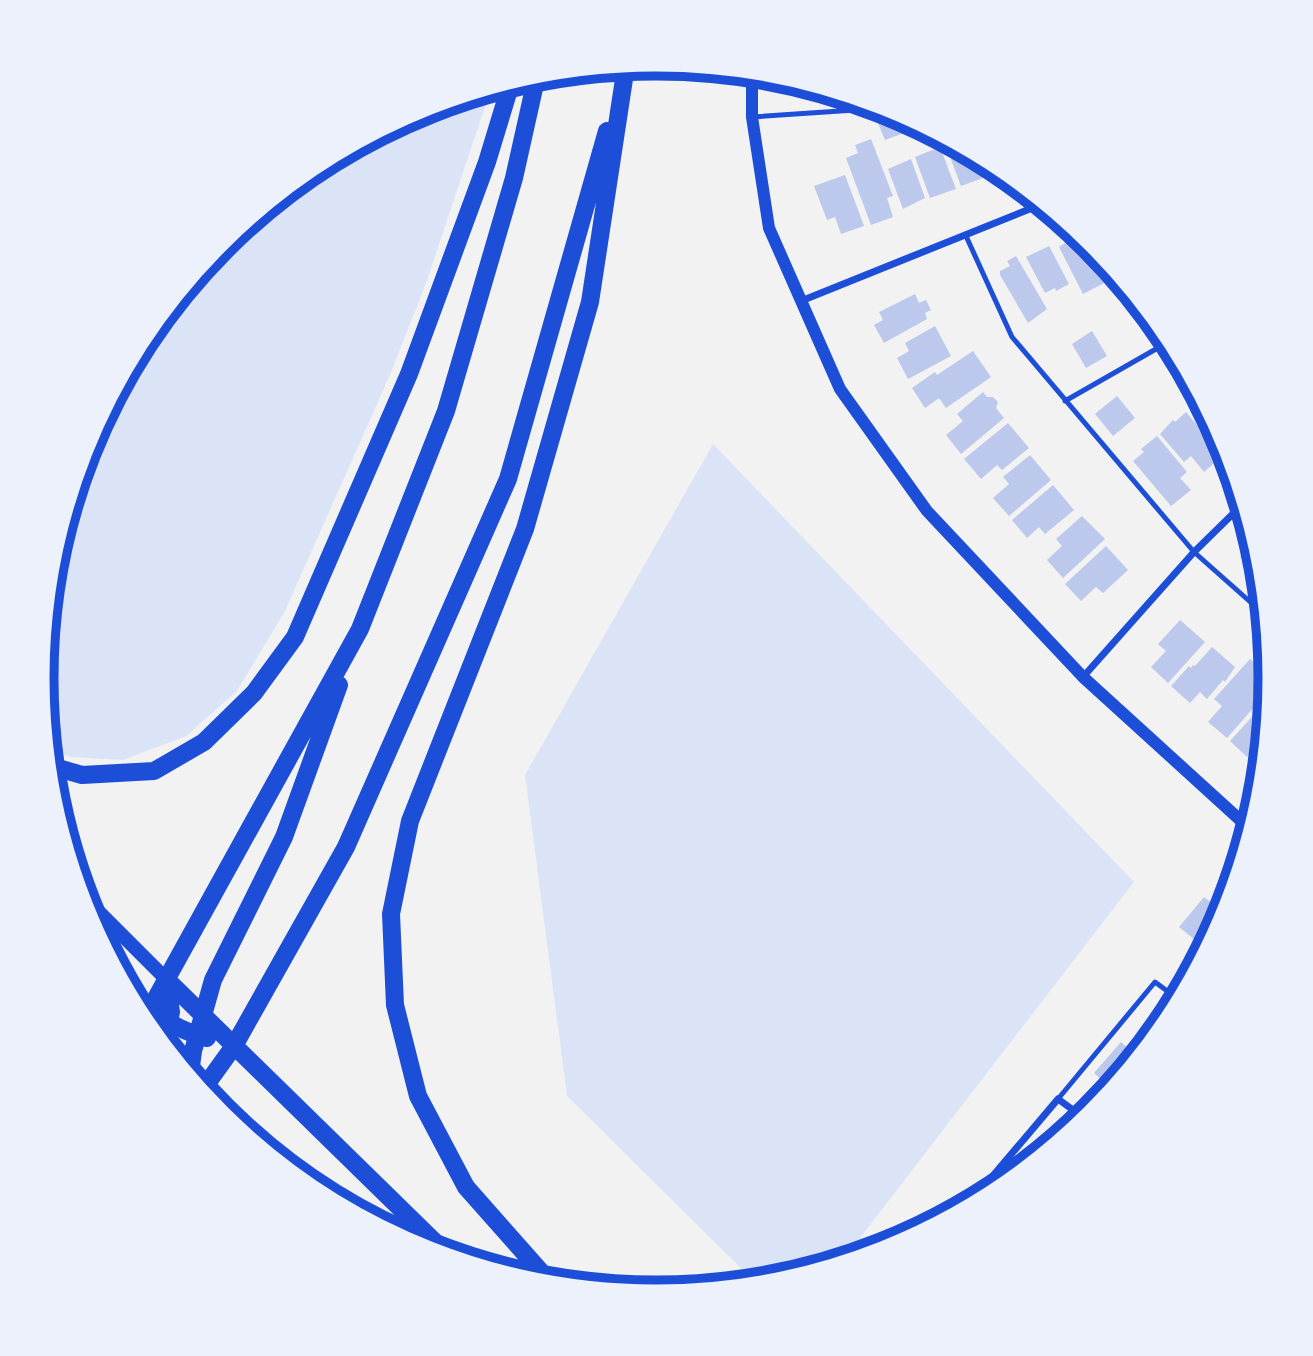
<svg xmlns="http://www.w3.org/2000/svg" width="1313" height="1356" font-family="Signika,sans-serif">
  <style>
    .green { fill: #dbe4f7 }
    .building { fill: #bdc9ec }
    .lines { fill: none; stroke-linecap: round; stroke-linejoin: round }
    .service { stroke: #1d4ed8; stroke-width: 5 }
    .minor { stroke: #1d4ed8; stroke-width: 7 }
    .tertiary { stroke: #1d4ed8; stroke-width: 12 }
    .secondary { stroke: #1d4ed8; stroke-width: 14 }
    .primary { stroke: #1d4ed8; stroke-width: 18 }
    .rim { fill: none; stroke: #1d4ed8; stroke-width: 9 }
  </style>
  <rect width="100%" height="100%" fill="#f2f2f2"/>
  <path class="green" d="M491 89 426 283 390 375 284 613 237 691 186 736 123 760 71 757 49 750 42 678 54 558 89 442 146 336 222 243 315 167 422 110Z
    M713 444 1134 882 843 1260 776 1281 756 1283 567 1096 525 775Z"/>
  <path class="building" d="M890 110 896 112 904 133 885 140 875 116Z
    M898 114 905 118 917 124 904 129Z
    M871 139 893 196 887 198 893 217 871 225 846 158 858 153 855 145Z
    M957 145 974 154 983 178 961 186 947 149Z
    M940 147 956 189 930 198 915 157Z
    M981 158 998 167 1001 170 987 174Z
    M911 159 925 198 903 209 888 169Z
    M845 175 864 226 841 234 835 217 827 220 814 186Z
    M1079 234 1083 237 1106 282 1083 294 1059 247Z
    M1049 246 1069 284 1056 291 1055 288 1045 293 1026 257Z
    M1016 256 1047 309 1028 323 1000 275V271L1010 266 1007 261Z
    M915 294 919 303 926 300 931 310 925 313 927 319 884 343 874 325 883 320 879 312Z
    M935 326 951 356 908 379 897 358 909 351 905 343Z
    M1092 331 1107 356 1086 368 1072 344Z
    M973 351 991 377 946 408 939 398 925 408 912 388 935 372 937 375Z
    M983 392 987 397H993L998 402 996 408 1004 418 961 454 946 435 963 421 957 414Z
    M1117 396 1135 418 1113 436 1095 414Z
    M1202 401 1224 443 1227 450 1225 452 1219 444 1216 446 1205 430 1208 428 1192 408Z
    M1186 412 1222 456 1204 472 1191 456 1184 462 1160 434 1173 420 1175 422Z
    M1008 423 1029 448 1002 470 997 465 981 479 964 459Z
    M1157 436 1187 472 1180 478 1191 490 1171 506 1133 461 1144 452 1141 449Z
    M1030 455 1051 480 1009 516 993 498 1009 484 1003 477Z
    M1053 485 1074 510 1045 534 1039 527 1027 538 1012 520Z
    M1082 516 1105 539 1063 578 1047 560 1062 546 1056 539Z
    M1254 543 1259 559 1263 594 1248 579 1255 572 1240 557Z
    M1106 546 1128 570 1103 593 1096 587 1081 601 1065 584Z
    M1180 620 1205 642 1168 683 1151 667 1166 651 1158 644Z
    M1212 647 1235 667 1225 682 1223 680 1207 699 1200 692 1190 703 1171 686 1189 666 1191 668 1193 665 1195 666Z
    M1250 659 1271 678 1270 689 1227 738 1208 722 1222 706 1214 699Z
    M1269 698 1264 749 1259 744 1247 757 1230 741Z
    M1225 889 1230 893 1224 914 1205 948 1179 927 1204 897 1213 904Z
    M1121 1042 1134 1054 1132 1057 1135 1059 1111 1088 1094 1073Z"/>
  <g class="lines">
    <path class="service" d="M752 117 855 110 870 104
      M966 236 1012 337 1194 552 1265 615
      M1065 401 1170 341
      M1058 1099 1155 982 1178 999"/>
    <path class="minor" d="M801 301 1042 204
      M1083 677 1194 552 1243 504
      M969 1204 1058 1099 1084 1118"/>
    <path class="tertiary" d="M752 73V117L769 228 840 389 927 511 1083 677 1250 829"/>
    <path class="secondary" d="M84 897 166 979"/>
    <path class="primary" d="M51 766 82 775 154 771 204 742 254 693 295 637 409 374 487 162 511 83
      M166 979 446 1253
      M129 989C157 1014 170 1028 207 1038
      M145 1018 360 629 446 411 514 178 537 75
      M164 1042 171 1012 166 979
      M190 1074 193 1051 213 980 284 837 339 685
      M198 1080 303 1179
      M203 1089 234 1046 346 847 508 479 607 131
      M550 1282 466 1187 418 1096 395 1005 391 914 410 821 525 529 590 302 626 66"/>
  </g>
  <path d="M0 0H1313V1356H0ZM54 678a602 602 0 1 1 1204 0a602 602 0 1 1-1204 0Z" fill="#edf1fc" fill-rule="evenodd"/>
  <path class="rim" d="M54 678a602 602 0 1 1 1204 0a602 602 0 1 1-1204 0Z"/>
</svg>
